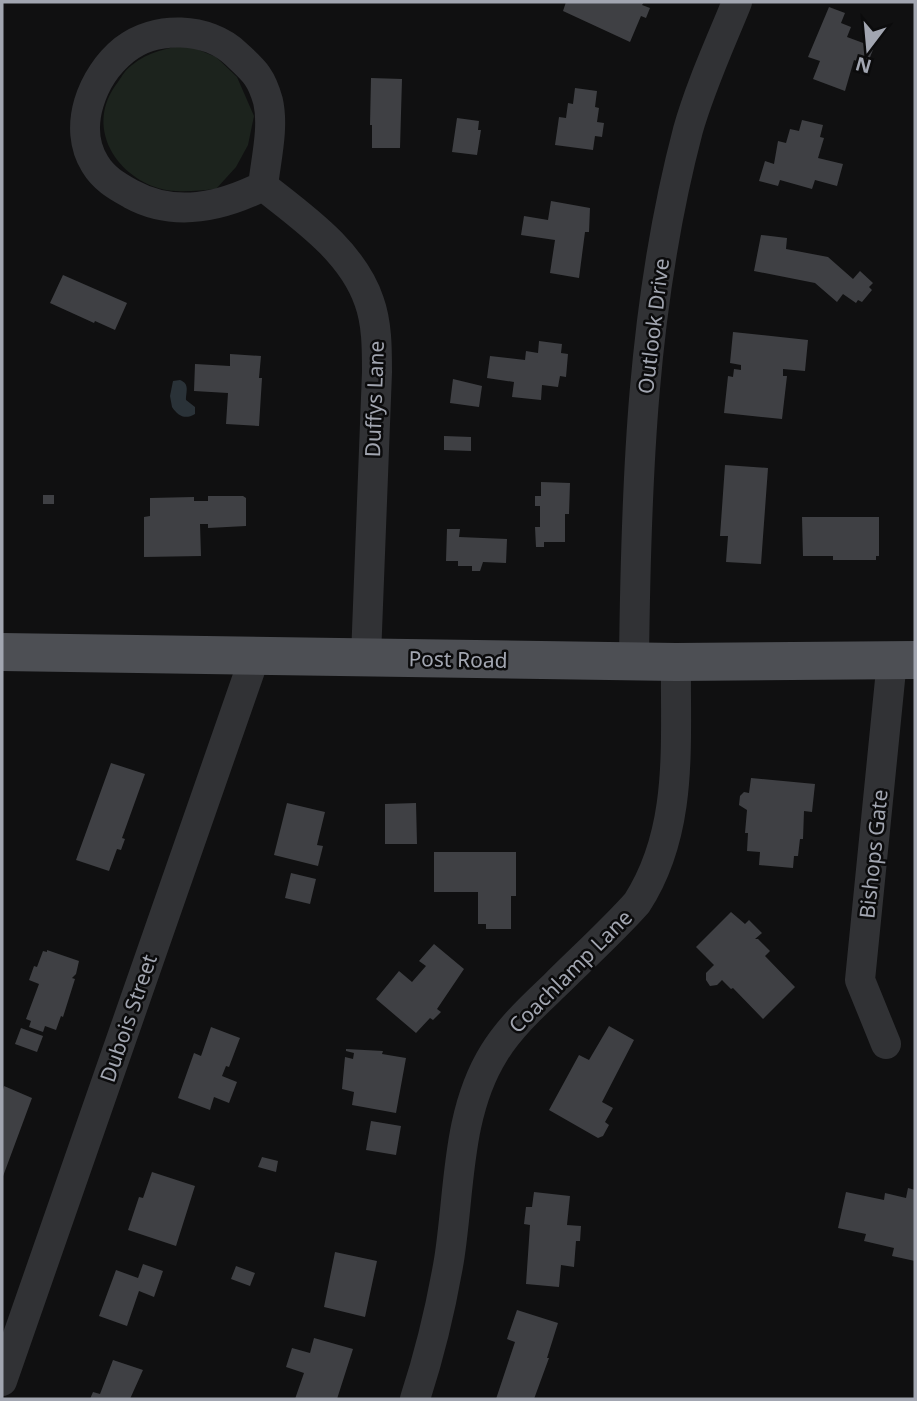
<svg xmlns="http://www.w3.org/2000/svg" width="917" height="1401" font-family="'Noto Sans',sans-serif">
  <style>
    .green { fill: #1c231d }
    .water { fill: #2a3238 }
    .building { fill: #3f4044 }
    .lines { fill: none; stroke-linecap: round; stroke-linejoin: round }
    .minor { stroke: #313235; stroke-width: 30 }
    .primary { stroke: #4d4f54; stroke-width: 38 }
    .labels { text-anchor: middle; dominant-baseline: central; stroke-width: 5; stroke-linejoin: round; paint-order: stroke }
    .street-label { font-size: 21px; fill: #a2a6b1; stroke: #0b0b0c }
  </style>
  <rect width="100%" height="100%" fill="#101011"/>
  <path class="green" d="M187 45 216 57 237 77 254 116 248 145 236 167 216 189C195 191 172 194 152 186 109 168 87 121 118 82 122 76 126 69 132 65 148 52 167 48 187 45Z"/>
  <path class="water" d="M180 380C190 384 186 391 186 400L195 407V414C185 420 178 416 172 407L170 396 173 381Z"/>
  <path class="building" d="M566 2H644L642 5 650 8 646 18 641 16 630 42 563 11Z
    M829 7 845 13 841 23 851 27 847 37 874 47 867 65 854 60 845 91 813 79 820 61 808 57Z
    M371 78 402 79 400 148H372V125H370Z
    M575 88 597 91 595 107 599 108 597 122 604 123 602 137 595 136 593 150 555 145 559 117 566 118 568 103 573 104Z
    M457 118 479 121 478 130H481L477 155 452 152Z
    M802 120 823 125 820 137 824 138 818 158 843 164 837 186 815 180 812 189 780 180 778 186 759 181 765 161 774 164 778 141 786 143 790 129 799 131Z
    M551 201 590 208 589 232H585L579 278 550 273 555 240 521 235 524 216 548 220Z
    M761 235 787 238 786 249 828 257 853 279 860 271 873 283 869 287 872 290 862 302 858 300 856 303 843 294 837 302 815 283 754 271Z
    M63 275 127 303 115 330 95 321 94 323 50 303Z
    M733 332 808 340 805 371 783 369V376H787L782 419 724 413 728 376 733 377 734 369 741 370V365L730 363Z
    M539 341 562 344 561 353 568 354 566 377 560 376 558 387 542 385 541 400 512 397 514 382 487 378 490 356 525 360 526 351 538 353Z
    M230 354 261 356 259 378H262L259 426 226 424 228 393 194 391 195 364 230 366Z
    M453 379 482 386 479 407 450 403Z
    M444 436 471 437V451L444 450Z
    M725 465 768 468 761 564 726 562 728 536H720Z
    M541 482 570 483 569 514H565V542H544V547H536L535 527H540V506H535V496H541Z
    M43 495H54V504H43Z
    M208 496H243L246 498V526L208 528V524H200L201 556 144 557V517L150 516V498L194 497V501H208Z
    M802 517H879V556H876V560H833V556H803Z
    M447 529H460L459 537 507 539 506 563 483 562 480 571H472V566H458V561H446Z
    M111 763 145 774 122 838 125 839 121 850 117 849 109 871 76 860Z
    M751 778 815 784 812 812 804 811 803 839H800L798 856H794L793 868 759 865 760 852 747 851 748 833H745L747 810 739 805 740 796 744 792 749 793Z
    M287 803 325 812 317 845 323 846 318 866 274 855Z
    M416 803 417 844H385V804Z
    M434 852H516V896H511V929H486V924H478V892H434Z
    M291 873 316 879 310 904 285 898Z
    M731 912 745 924 749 920 762 933 755 939H758L770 951 765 956 795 987 763 1019 733 988 731 989 722 980 717 985 710 986 706 980V973L714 965 696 947Z
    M434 944 464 969 437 1009 441 1012 433 1020 430 1018 416 1033 376 999 399 971 412 982 426 966 419 961Z
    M47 950 79 961 76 974 72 978 75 979 63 1017 61 1016 56 1030 45 1026 43 1032 29 1027 31 1021 26 1019 39 984 29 980 34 966 37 967 43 951 47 952Z
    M609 1026 634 1040 602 1102 613 1108 605 1122 609 1125 603 1136 598 1138 549 1110 579 1055 589 1060Z
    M211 1027 240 1038 229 1067 226 1066 222 1076 237 1082 229 1103 214 1097 210 1110 178 1098 194 1053 201 1056Z
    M21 1028 43 1036 37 1052 15 1044Z
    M346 1049 383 1051 382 1054 406 1058 396 1113 352 1105 354 1092 342 1089 345 1057 353 1059 354 1053 346 1051Z
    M4 1086 32 1098 2 1179V1093Z
    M371 1121 401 1126 396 1155 366 1150Z
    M262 1157 278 1161 276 1172 258 1167Z
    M152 1172 195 1186 176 1246 128 1230 139 1197 143 1198Z
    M908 1188 915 1190V1261L892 1256 894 1248 864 1241 866 1234 838 1228 846 1192 884 1200 885 1193 906 1198Z
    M534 1192 570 1196 567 1225 581 1226 580 1241H576L574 1267 561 1265 559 1287 526 1284 530 1225 524 1224 526 1207H532Z
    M335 1252 377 1261 365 1317 324 1307Z
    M143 1264 163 1271 154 1297 139 1291 127 1326 99 1316 116 1270 138 1278Z
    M236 1266 255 1273 250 1286 231 1279Z
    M517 1310 558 1323 547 1358H549L534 1399H496L515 1342 507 1339Z
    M314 1338 353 1349 337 1399H295L304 1373 286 1367 292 1348 310 1353Z
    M113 1360 143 1370 130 1399H90L93 1392 100 1394Z"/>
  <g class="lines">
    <path class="minor" d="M263 186C221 207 175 218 131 194 117 186 104 179 95 164 72 127 92 76 124 50 155 25 208 27 236 54 254 71 261 76 268 101 274 127 266 159 263 186 302 217 352 251 369 301 377 323 377 348 377 372L366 657
      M634 661C636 482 642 304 688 130 700 87 720 44 737 2
      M886 1044 860 980 892 660
      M2 1381 255 656
      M415 1399C430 1353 441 1307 449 1260 460 1191 456 1114 494 1053 510 1027 533 1006 554 986 582 958 611 932 637 903 684 830 675 745 676 662"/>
    <path class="primary" d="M2 652 676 662 915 660"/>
  </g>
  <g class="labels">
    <g class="street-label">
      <text transform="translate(653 326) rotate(-83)">Outlook Drive</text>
      <text transform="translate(374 399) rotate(-88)">Duffys Lane</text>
      <text transform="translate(458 659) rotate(1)">Post Road</text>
      <text transform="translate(873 854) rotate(-84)">Bishops Gate</text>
      <text transform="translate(570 971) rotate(-45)">Coachlamp Lane</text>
      <text transform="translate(128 1018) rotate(-71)">Dubois Street</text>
    </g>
  </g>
  <rect width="917" height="1401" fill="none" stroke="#a2a6b1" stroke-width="7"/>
  <g transform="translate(868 49) rotate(196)" stroke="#0b0b0c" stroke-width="5" paint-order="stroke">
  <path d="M0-5L12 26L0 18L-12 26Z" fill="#a2a6b1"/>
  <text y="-10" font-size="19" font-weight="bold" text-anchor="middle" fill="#a2a6b1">N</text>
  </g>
</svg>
